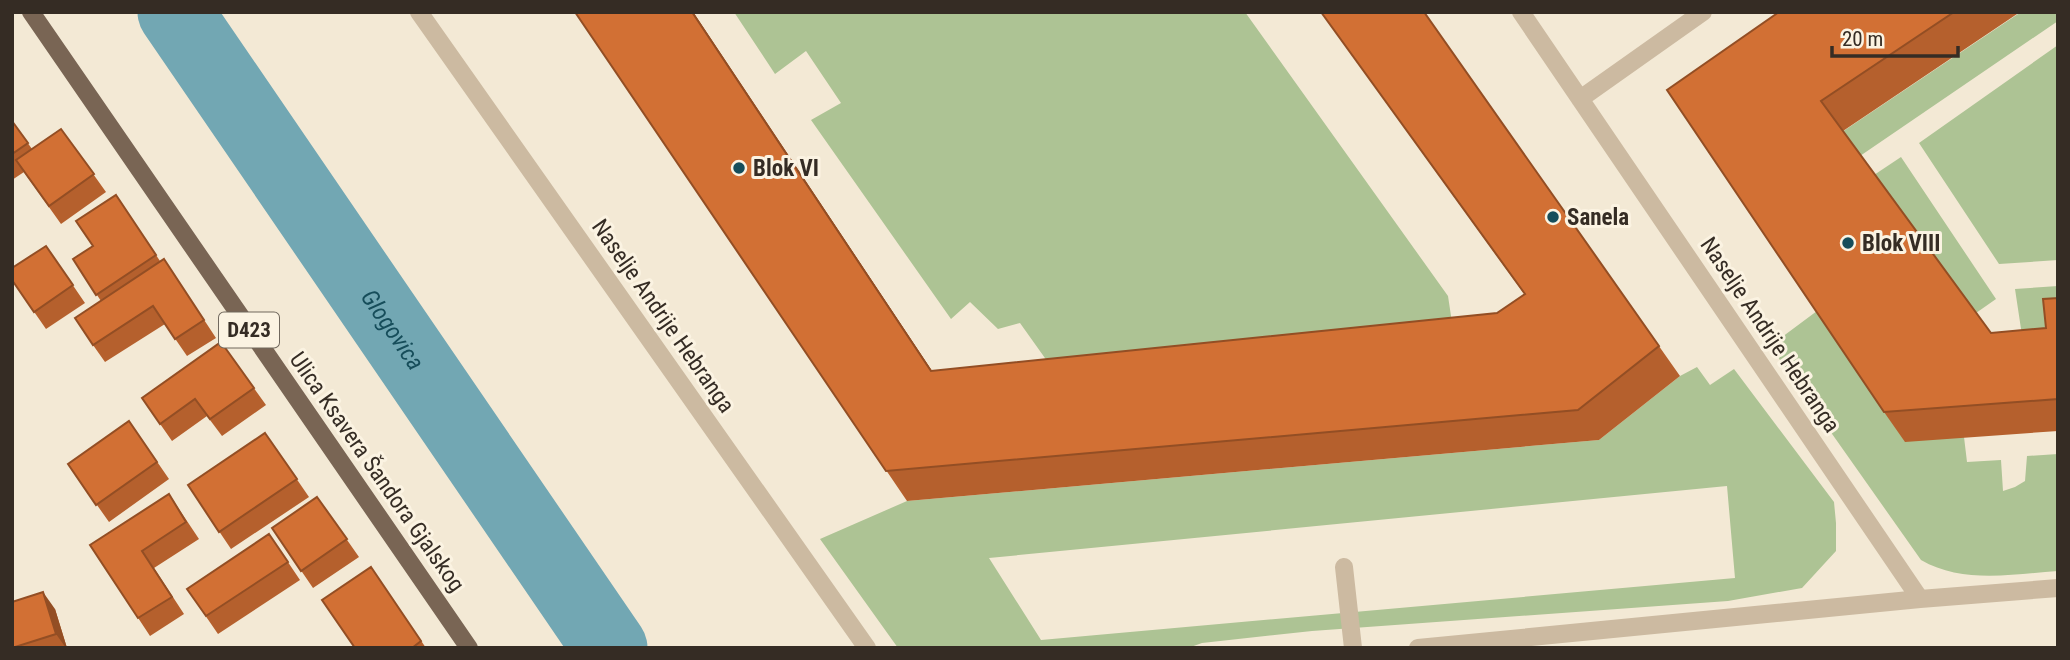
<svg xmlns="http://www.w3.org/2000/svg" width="2070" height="660" font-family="'Roboto Condensed',sans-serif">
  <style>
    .grass { fill: #adc394; fill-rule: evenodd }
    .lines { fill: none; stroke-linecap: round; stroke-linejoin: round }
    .river { stroke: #72a7b3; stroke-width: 75 }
    .minor { stroke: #ccbaa1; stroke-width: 18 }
    .major { stroke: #796554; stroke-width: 18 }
    .wall { fill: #b5602d }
    .shaded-wall { fill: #934e24 }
    .building { fill: #d27034; stroke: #934e24; stroke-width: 2 }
    .poi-dot { fill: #164d5a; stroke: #fbf3e2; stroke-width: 2.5 }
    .labels { text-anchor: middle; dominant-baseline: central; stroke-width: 6; stroke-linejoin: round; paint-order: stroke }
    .shield { fill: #fbf3e2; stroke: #70685d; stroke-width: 2 }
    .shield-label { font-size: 21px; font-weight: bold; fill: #352c24 }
    .poi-label { font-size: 23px; font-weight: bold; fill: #352c24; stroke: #fbf3e2; text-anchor: start }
    .street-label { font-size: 23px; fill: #352c24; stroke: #fbf3e2 }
    .water-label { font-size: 24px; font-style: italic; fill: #164d5a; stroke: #fbf3e2 }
  </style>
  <rect width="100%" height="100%" fill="#f3e9d5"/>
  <path class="grass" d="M734 12H1245L1448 296 1456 349 1067 389 1020 323 998 329 970 302 951 319 811 120 841 103 806 51 775 74Z
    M2021 12H2058V21L1860 156 1842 132Z
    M2058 45V260L1999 264 1919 143Z
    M1901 157 1996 299 1976 313 1874 175Z
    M2058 286V359L2026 362 2015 289Z
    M1817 311 1964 437 1967 462 2001 460 2003 491 2015 487 2025 481 2027 456 2058 454V571C2013 574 1962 584 1921 560L1770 346Z
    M1697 367 1710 385 1734 369 1834 502 1836 523V551L1802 588 1728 601 1312 631 1202 643 1188 648H898L820 539 907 501 1599 440 1680 376ZM1727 486 1735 578 1041 640 989 558Z"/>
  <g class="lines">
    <path class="river" id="s1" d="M175 12 610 648"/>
    <path class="minor" d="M419 12 867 648
      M1521 12 1920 599
      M1580 99 1703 12
      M1344 567 1353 648
      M1418 648 1920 599 2058 588"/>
    <path class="major" d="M31 12 469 648"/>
  </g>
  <path class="wall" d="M575 12H693L932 371 1497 313 1525 295 1321 12H1424L1680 376 1599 440 907 501Z
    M1779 12H2020L1843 131 1991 333 2046 328 2058 298V431L1905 442 1884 412Z
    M12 121 32 149 61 129 106 192 61 224 24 172 12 180Z
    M116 195 160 261 164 259 216 338 187 356 165 324 105 362 93 345 101 301 73 259 93 246Z
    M46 246 85 303 46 329 12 280Z
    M221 342 266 405 222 436 207 416 172 441 142 398Z
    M129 421 169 479 109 522 68 464Z
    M265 433 309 497 231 549 188 485Z
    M169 494 199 539 154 568 184 614 150 636 90 545Z
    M317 497 359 557 313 588 272 528Z
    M269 534 300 580 218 634 187 589Z
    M371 567 426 648H355Z
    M55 609 67 648H12Z"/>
  <path class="shaded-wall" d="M692 12H693L952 401 931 371Z
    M43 592 55 609 67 648H66L56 634Z"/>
  <path class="building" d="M575 12H692L931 371 1497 313 1525 294 1321 12H1424L1659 346 1578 410 886 471Z
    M1779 12H1954L1821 101 1991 333 2046 328 2043 299 2058 298V399L1884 412 1667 90Z
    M12 121 28 143 12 154Z
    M61 129 94 174 49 206 16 160Z
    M116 195 156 255 96 295 73 259 93 246 76 221Z
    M46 246 73 285 34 312 12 280V268Z
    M164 259 204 320 175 339 153 306 93 345 75 318Z
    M221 342 254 388 210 419 195 399 160 424 142 398Z
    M129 421 157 462 96 505 68 464Z
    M265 433 297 479 219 532 188 485Z
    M169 494 186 522 142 551 172 597 138 618 90 545Z
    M317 497 347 539 301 571 272 528Z
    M269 534 288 562 206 616 187 589Z
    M371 567 421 641 412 648H355L322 600Z
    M43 592 56 634 12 648V602Z"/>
  <g class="poi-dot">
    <circle cx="739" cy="168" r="7"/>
    <circle cx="1553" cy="217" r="7"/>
    <circle cx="1848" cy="243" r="7"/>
  </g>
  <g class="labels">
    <rect class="shield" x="219" y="312.5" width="60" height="35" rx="5"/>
    <g class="shield-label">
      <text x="249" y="330">D423</text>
    </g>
    <g class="poi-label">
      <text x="753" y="168">Blok VI</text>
      <text x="1567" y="217">Sanela</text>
      <text x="1862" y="243">Blok VIII</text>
    </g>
    <g class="street-label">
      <text transform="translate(663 316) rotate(55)">Naselje Andrije Hebranga</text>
      <text transform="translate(1770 335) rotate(56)">Naselje Andrije Hebranga</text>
      <text transform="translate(377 472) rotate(55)">Ulica Ksavera Šandora Gjalskog</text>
    </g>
    <g class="water-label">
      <text stroke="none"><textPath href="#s1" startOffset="385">Glogovica</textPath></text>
    </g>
  </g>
  <rect width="2070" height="660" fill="none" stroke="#352c24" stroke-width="28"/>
  <path d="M1832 46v10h126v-10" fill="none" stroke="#352c24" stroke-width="3.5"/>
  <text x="1842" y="46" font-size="21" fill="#352c24" stroke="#fbf3e2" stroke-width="5" paint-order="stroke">20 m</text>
</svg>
